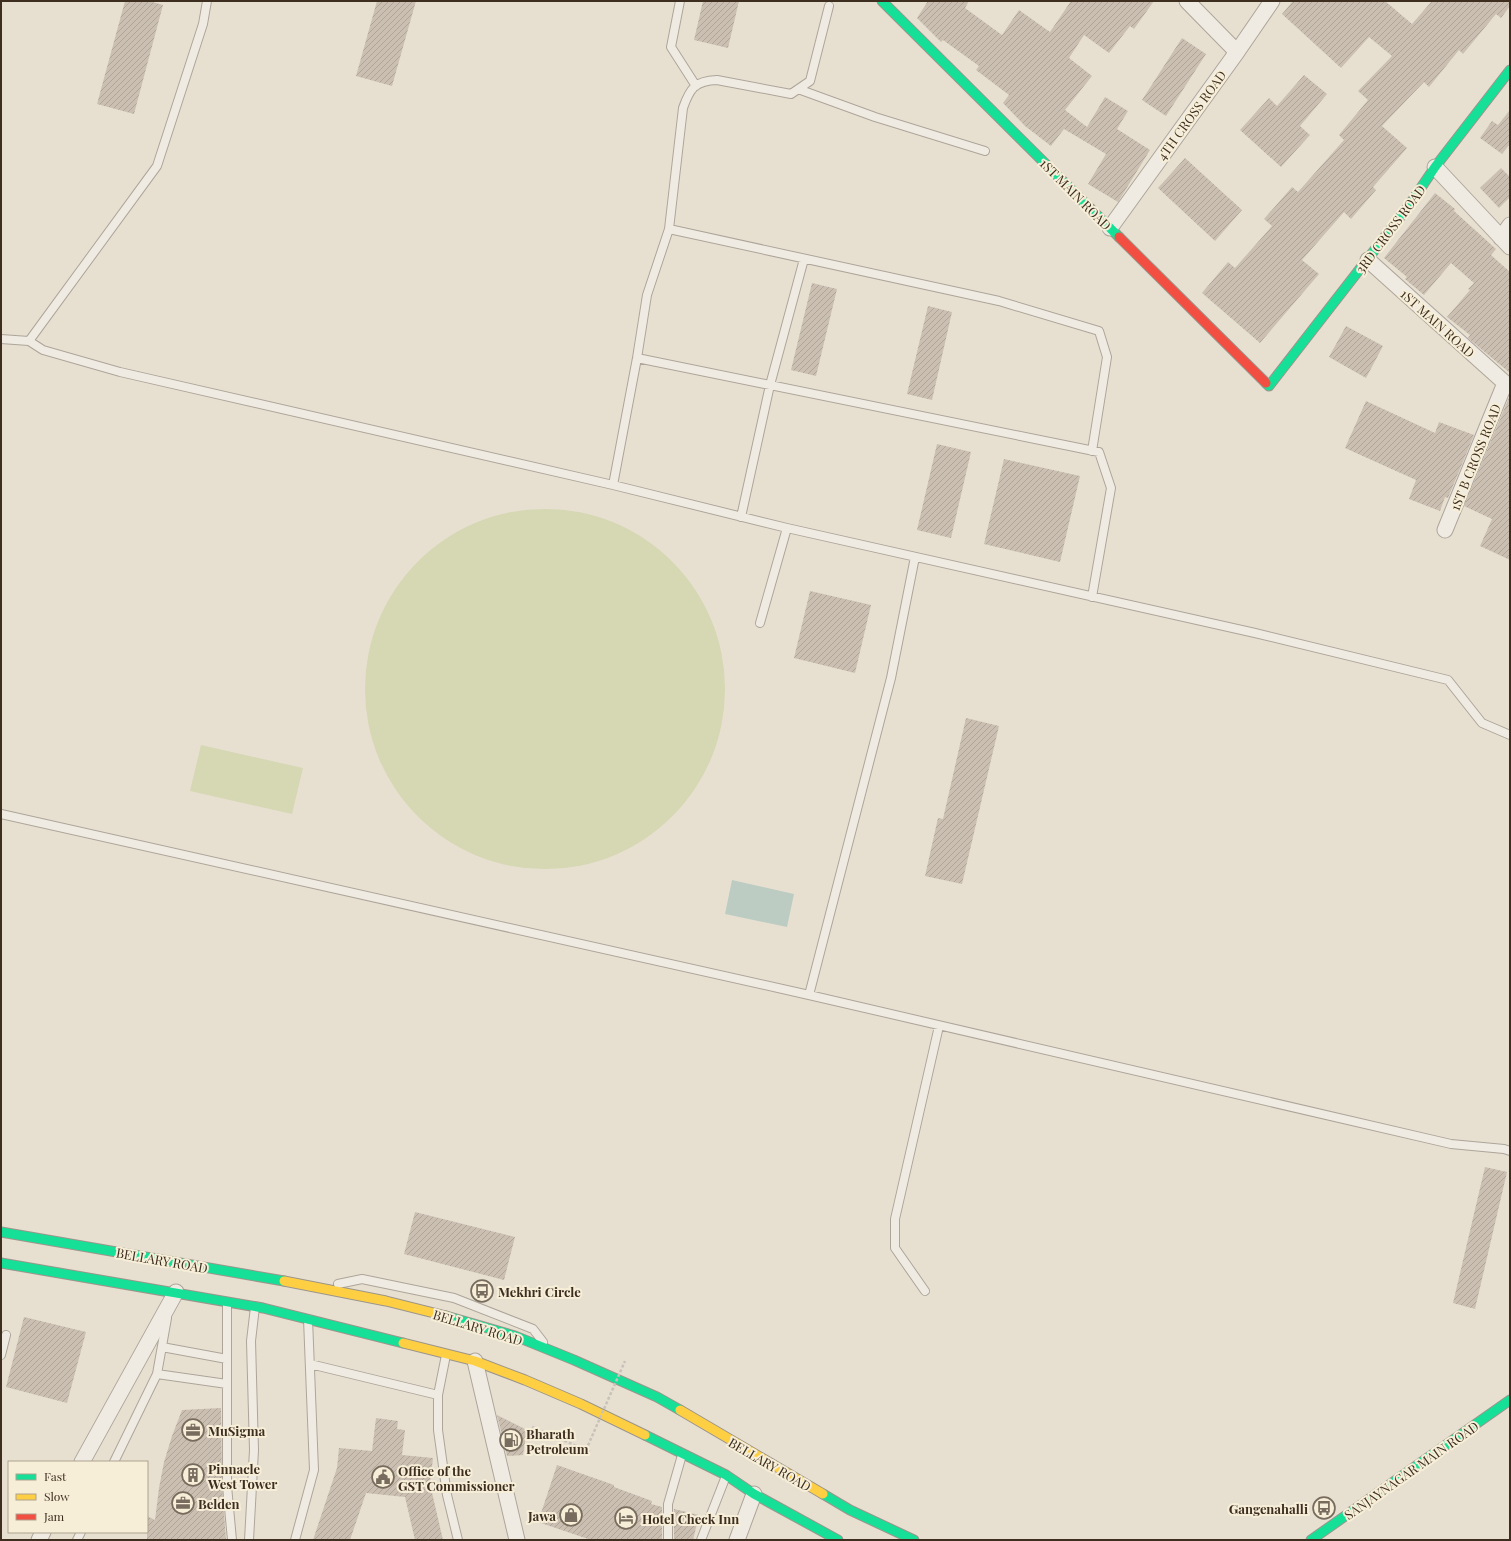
<svg xmlns="http://www.w3.org/2000/svg" width="1511" height="1541" font-family="'Playfair Display',serif">
  <style>
    .park { fill: #d6d7b3 }
    .water { fill: #bcccc2 }
    .building { fill: url(#building-hatch) }
    .lines { fill: none; stroke-linecap: round; stroke-linejoin: round }
    .lane-casing { stroke: #ada599; stroke-width: 10 }
    .street-casing { stroke: #ada599; stroke-width: 17 }
    .fast-casing { stroke: #9c958a; stroke-width: 11 }
    .slow-casing { stroke: #9c958a; stroke-width: 11 }
    .jam-casing { stroke: #9c958a; stroke-width: 11 }
    .path { stroke: #c8c2b9; stroke-width: 2.5; stroke-dasharray: 3 2; stroke-linecap: butt }
    .lane { stroke: #efebe3; stroke-width: 8 }
    .street { stroke: #efebe3; stroke-width: 15 }
    .fast { stroke: #16e098; stroke-width: 9 }
    .slow { stroke: #ffcf43; stroke-width: 9 }
    .jam { stroke: #f24e42; stroke-width: 9 }
    .path-bridge { stroke: #c8c2b9; stroke-width: 2.5; stroke-dasharray: 3 2; stroke-linecap: butt }
    .labels { text-anchor: middle; dominant-baseline: central; stroke-width: 4; stroke-linejoin: round; paint-order: stroke }
    .street-label { font-size: 13px; fill: #3d2e20; stroke: #f7eed8 }
    .poi-label { font-size: 13px; font-weight: bold; fill: #3d2e20; stroke: #f7eed8; text-anchor: start }
  </style>
  <defs>
    <pattern id="building-hatch" width="6" height="6" patternUnits="userSpaceOnUse"><rect width="6" height="6" fill="#cbbfb2"/><path d="M-1 1l2-2M0 6l6-6M5 7l2-2" fill="none" stroke="#afa499"/></pattern>
  </defs>
  <rect width="100%" height="100%" fill="#e7e0d1"/>
  <path class="park" d="M365 689a180 180 0 1 1 360 0a180 180 0 1 1-360 0Z
    M201 745 303 768 292 814 190 791Z"/>
  <path class="water" d="M732 880 794 894 787 927 725 914Z"/>
  <path class="building" d="M125 1H149L163 5 134 114 97 104Z
    M377 1H416L392 86 356 76Z
    M703 1H739L728 48 694 40Z
    M928 1H969L965 8 1002 35 1019 10 1050 32 1071 1H1154L1134 29 1130 26 1109 53 1084 35 1069 58 1092 76 1065 110 1087 127 1105 97 1128 111 1117 129 1150 150 1118 202 1088 184 1106 154 1064 129 1051 146 1025 126 1003 103 1009 95 976 70 979 66 943 40 941 42 917 18Z
    M1293 1H1385L1412 24 1432 1H1510V6L1501 18 1496 14 1463 54 1459 50 1429 87 1424 82 1382 126 1407 148 1373 187 1376 190 1351 219 1344 212 1302 260 1319 274 1260 343 1202 293 1228 262 1235 268 1272 226 1264 219 1292 187 1298 192 1344 140 1339 135 1368 100 1358 91 1392 56 1369 37 1341 68 1282 14Z
    M1182 38 1206 54 1166 116 1142 100Z
    M1304 75 1327 94 1300 126 1310 135 1281 167 1240 130 1269 98 1277 106Z
    M1510 110V144L1502 154 1480 138 1492 121 1498 125Z
    M1185 158 1242 210 1215 241 1158 188Z
    M1501 168 1510 177V197L1499 208 1480 188Z
    M1435 193 1455 209 1454 211 1496 249 1491 255 1510 272V373L1468 338 1470 335 1447 317 1470 290 1468 289 1474 283 1451 263 1424 295 1405 279 1407 277 1384 258Z
    M812 283 837 289 816 376 791 370Z
    M928 306 952 312 932 400 907 394Z
    M1346 326 1383 346 1366 378 1329 357Z
    M1510 395V560L1480 546 1492 519 1464 506Z
    M1366 401 1435 433 1439 422 1474 435 1448 498 1445 497 1440 511 1409 499 1416 480 1345 448Z
    M937 444 971 452 951 538 917 530Z
    M1004 459 1080 476 1060 562 984 544Z
    M810 591 871 605 855 673 794 658Z
    M966 718 999 726 962 884 925 876 938 818 943 819Z
    M1485 1167 1507 1172 1475 1309 1453 1303Z
    M415 1212 515 1237 504 1280 404 1254Z
    M24 1317 86 1332 67 1403 6 1387Z
    M221 1408 222 1486 226 1540H147V1516L155 1520 159 1488 164 1462 172 1436 182 1410Z
    M497 1415 527 1430 523 1455 507 1456Z
    M376 1418 398 1421 397 1429 405 1430 402 1455 433 1458 430 1484 443 1540H415L405 1497 366 1493 350 1540H313L337 1468 339 1448 372 1451Z
    M557 1465 614 1485V1487L652 1501 651 1504 662 1507V1540H591L538 1522Z
    M674 1509 699 1515 693 1540H674Z"/>
  <g class="lines">
    <g class="lane-casing">
      <path id="lane" d="M680 1 671 47 696 86
        M798 89 875 117 985 151
        M669 229 999 301 1099 331 1107 357 1092 451
        M1 339 29 341 43 350 120 372 613 485 637 358 647 295 669 229 683 108C690 88 695 81 717 80L791 94 810 81 829 6
        M29 341 157 166 203 24 207 1
        M637 358 1099 452 1111 488 1092 597
        M613 485 787 528 1255 633 1448 680 1482 723 1510 735
        M741 517 770 385 804 259
        M760 623 787 528
        M1 814 809 995 1451 1144 1504 1149 1510 1151
        M809 995 891 678 915 557
        M338 1284 362 1279 454 1298 533 1329 543 1342
        M925 1291 895 1248V1219L939 1026
        M227 1303V1486L232 1540
        M162 1347 227 1359
        M1 1355 6 1335
        M310 1364 438 1395 446 1355
        M157 1374 227 1384
        M438 1395V1430L447 1495 458 1540
        M114 1462 157 1374 167 1318
        M77 1540 81 1532
        M249 1540 254 1450 251 1341 255 1307
        M295 1540 314 1470 308 1319
        M668 1540V1504L682 1455
        M701 1540 726 1476"/>
    </g>
    <g class="street-casing">
      <path id="street" d="M1187 1 1237 52
        M1435 167 1510 247
        M1110 228 1237 52 1272 1
        M1501 238 1510 225
        M1368 260 1505 383 1510 386
        M1445 530 1505 383
        M475 1361 517 1540
        M82 1462 176 1292
        M39 1540 43 1532
        M737 1540 754 1494"/>
    </g>
    <g class="fast-casing">
      <path id="fast" d="M882 1 1119 237
        M1266 383 1269 386 1408 207 1435 167 1510 70
        M1 1232 284 1281
        M1 1263 263 1308 403 1343
        M446 1316 515 1336 574 1360 657 1397 680 1410
        M645 1435 726 1475 754 1494 838 1540
        M823 1494 850 1510 914 1540
        M1311 1540 1510 1400"/>
    </g>
    <g class="slow-casing">
      <path id="slow" d="M284 1281 386 1301 446 1316
        M403 1343 475 1361 525 1380 581 1404 645 1435
        M680 1410 823 1494"/>
    </g>
    <g class="jam-casing">
      <path id="jam" d="M1119 237 1266 383"/>
    </g>
    <path class="path" d="M532 1427 591 1452"/>
    <use href="#lane" class="lane"/>
    <use href="#street" class="street"/>
    <use href="#fast" class="fast"/>
    <use href="#slow" class="slow"/>
    <use href="#jam" class="jam"/>
    <path class="path-bridge" d="M586 1450 625 1361"/>
  </g>
  <defs>
    <g id="bus-ring" transform="scale(1.15)"><circle r="9.5" fill="#f7eed8" stroke="#786c5e" stroke-width="1.5"/><path d="M-5-6H5V4H4V6H2V4H-2V6H-4V4H-5ZM-3.5-4V0h7V-4ZM-3.5 1.2v1.5H-2V1.2ZM2 1.2v1.5H3.5V1.2Z" fill="#786c5e"/></g>
    <g id="office-ring" transform="scale(1.15)"><circle r="9.5" fill="#f7eed8" stroke="#786c5e" stroke-width="1.5"/><path d="M-6-3h4V-5.5h4V-3h4V5H-6ZM-1-4.5V-3h2v-1.5ZM-6 0V1H6V0Z" fill="#786c5e"/></g>
    <g id="fuel-ring" transform="scale(1.15)"><circle r="9.5" fill="#f7eed8" stroke="#786c5e" stroke-width="1.5"/><path d="M-5.5-6h7V0h2V4h1.3V-2.5L3-4.5l.8-.8L6-3V5H2.5V1h-1V6h-7ZM-4.2-4.7v3.2H.2V-4.7Z" fill="#786c5e"/></g>
    <g id="building-ring" transform="scale(1.15)"><circle r="9.5" fill="#f7eed8" stroke="#786c5e" stroke-width="1.5"/><path d="M-4-6H4V6H1V3H-1V6H-4ZM-2.5-4.3h1.7v1.8h-1.7ZM.8-4.3h1.7v1.8H.8ZM-2.5-1h1.7V.8h-1.7ZM.8-1h1.7V.8H.8Z" fill="#786c5e"/></g>
    <g id="civic-ring" transform="scale(1.15)"><circle r="9.5" fill="#f7eed8" stroke="#786c5e" stroke-width="1.5"/><path d="M-.6-6.5H3V-4.5H.6V-3L4-1V1h2V6H-6V1h2V-1L-.6-3ZM-1.2 2.5V6h2.4V2.5Z" fill="#786c5e"/></g>
    <g id="shop-ring" transform="scale(1.15)"><circle r="9.5" fill="#f7eed8" stroke="#786c5e" stroke-width="1.5"/><path d="M-5-2.5h2.3a2.7 3.5 0 0 1 5.4 0H5L5.5 6h-11ZM-1.5-2.5h3a1.5 2.3 0 0 0-3 0Z" fill="#786c5e"/></g>
    <g id="hotel-ring" transform="scale(1.15)"><circle r="9.5" fill="#f7eed8" stroke="#786c5e" stroke-width="1.5"/><path d="M-6-4.5h1.5V1H6V5H4.5V3h-9V5H-6ZM-4 0a1.8 1.8 0 1 1 3.6 0ZM.5 0V-2.5h3Q6-2.5 6 0Z" fill="#786c5e"/></g>
  </defs>
  <g fill-rule="evenodd">
    <use href="#bus-ring" x="482" y="1291"/>
    <use href="#office-ring" x="193" y="1430"/>
    <use href="#fuel-ring" x="511" y="1440"/>
    <use href="#building-ring" x="193" y="1475"/>
    <use href="#civic-ring" x="383" y="1477"/>
    <use href="#office-ring" x="183" y="1503"/>
    <use href="#bus-ring" x="1324" y="1508"/>
    <use href="#shop-ring" x="571" y="1515"/>
    <use href="#hotel-ring" x="626" y="1518"/>
  </g>
  <g class="labels">
    <g class="street-label">
      <text transform="translate(1191 115) rotate(-54)">4TH CROSS ROAD</text>
      <text transform="translate(1076 194) rotate(45)">1ST MAIN ROAD</text>
      <text transform="translate(1390 229) rotate(-53)">3RD CROSS ROAD</text>
      <text transform="translate(1438 323) rotate(42)">1ST MAIN ROAD</text>
      <text transform="translate(1475 457) rotate(-68)">1ST B CROSS ROAD</text>
      <text transform="translate(162 1260) rotate(10)">BELLARY ROAD</text>
      <text transform="translate(478 1327) rotate(17)">BELLARY ROAD</text>
      <text transform="translate(770 1464) rotate(30)">BELLARY ROAD</text>
      <text transform="translate(1411 1470) rotate(-35)">SANJAYNAGAR MAIN ROAD</text>
    </g>
    <g class="poi-label">
      <text x="498" y="1291">Mekhri Circle</text>
      <text x="208" y="1430">MuSigma</text>
      <text x="526" y="1433">Bharath<tspan x="526" dy="15">Petroleum</tspan></text>
      <text x="208" y="1468">Pinnacle<tspan x="208" dy="15">West Tower</tspan></text>
      <text x="398" y="1470">Office of the<tspan x="398" dy="15">GST Commissioner</tspan></text>
      <text x="198" y="1503">Belden</text>
      <text x="1308" y="1508" text-anchor="end">Gangenahalli</text>
      <text x="556" y="1515" text-anchor="end">Jawa</text>
      <text x="642" y="1518">Hotel Check Inn</text>
    </g>
  </g>
  <rect width="1511" height="1541" fill="none" stroke="#3d2e20" stroke-width="4"/>
  <rect x="8" y="1461" width="140" height="72" fill="#f7eed8" stroke="#ada18e"/>
  <rect x="16" y="1474" width="20" height="6" fill="#16e098" stroke="#ada18e"/>
  <text x="44" y="1481" font-size="12" fill="#3d2e20">Fast</text>
  <rect x="16" y="1494" width="20" height="6" fill="#ffcf43" stroke="#ada18e"/>
  <text x="44" y="1501" font-size="12" fill="#3d2e20">Slow</text>
  <rect x="16" y="1514" width="20" height="6" fill="#f24e42" stroke="#ada18e"/>
  <text x="44" y="1521" font-size="12" fill="#3d2e20">Jam</text>
</svg>
